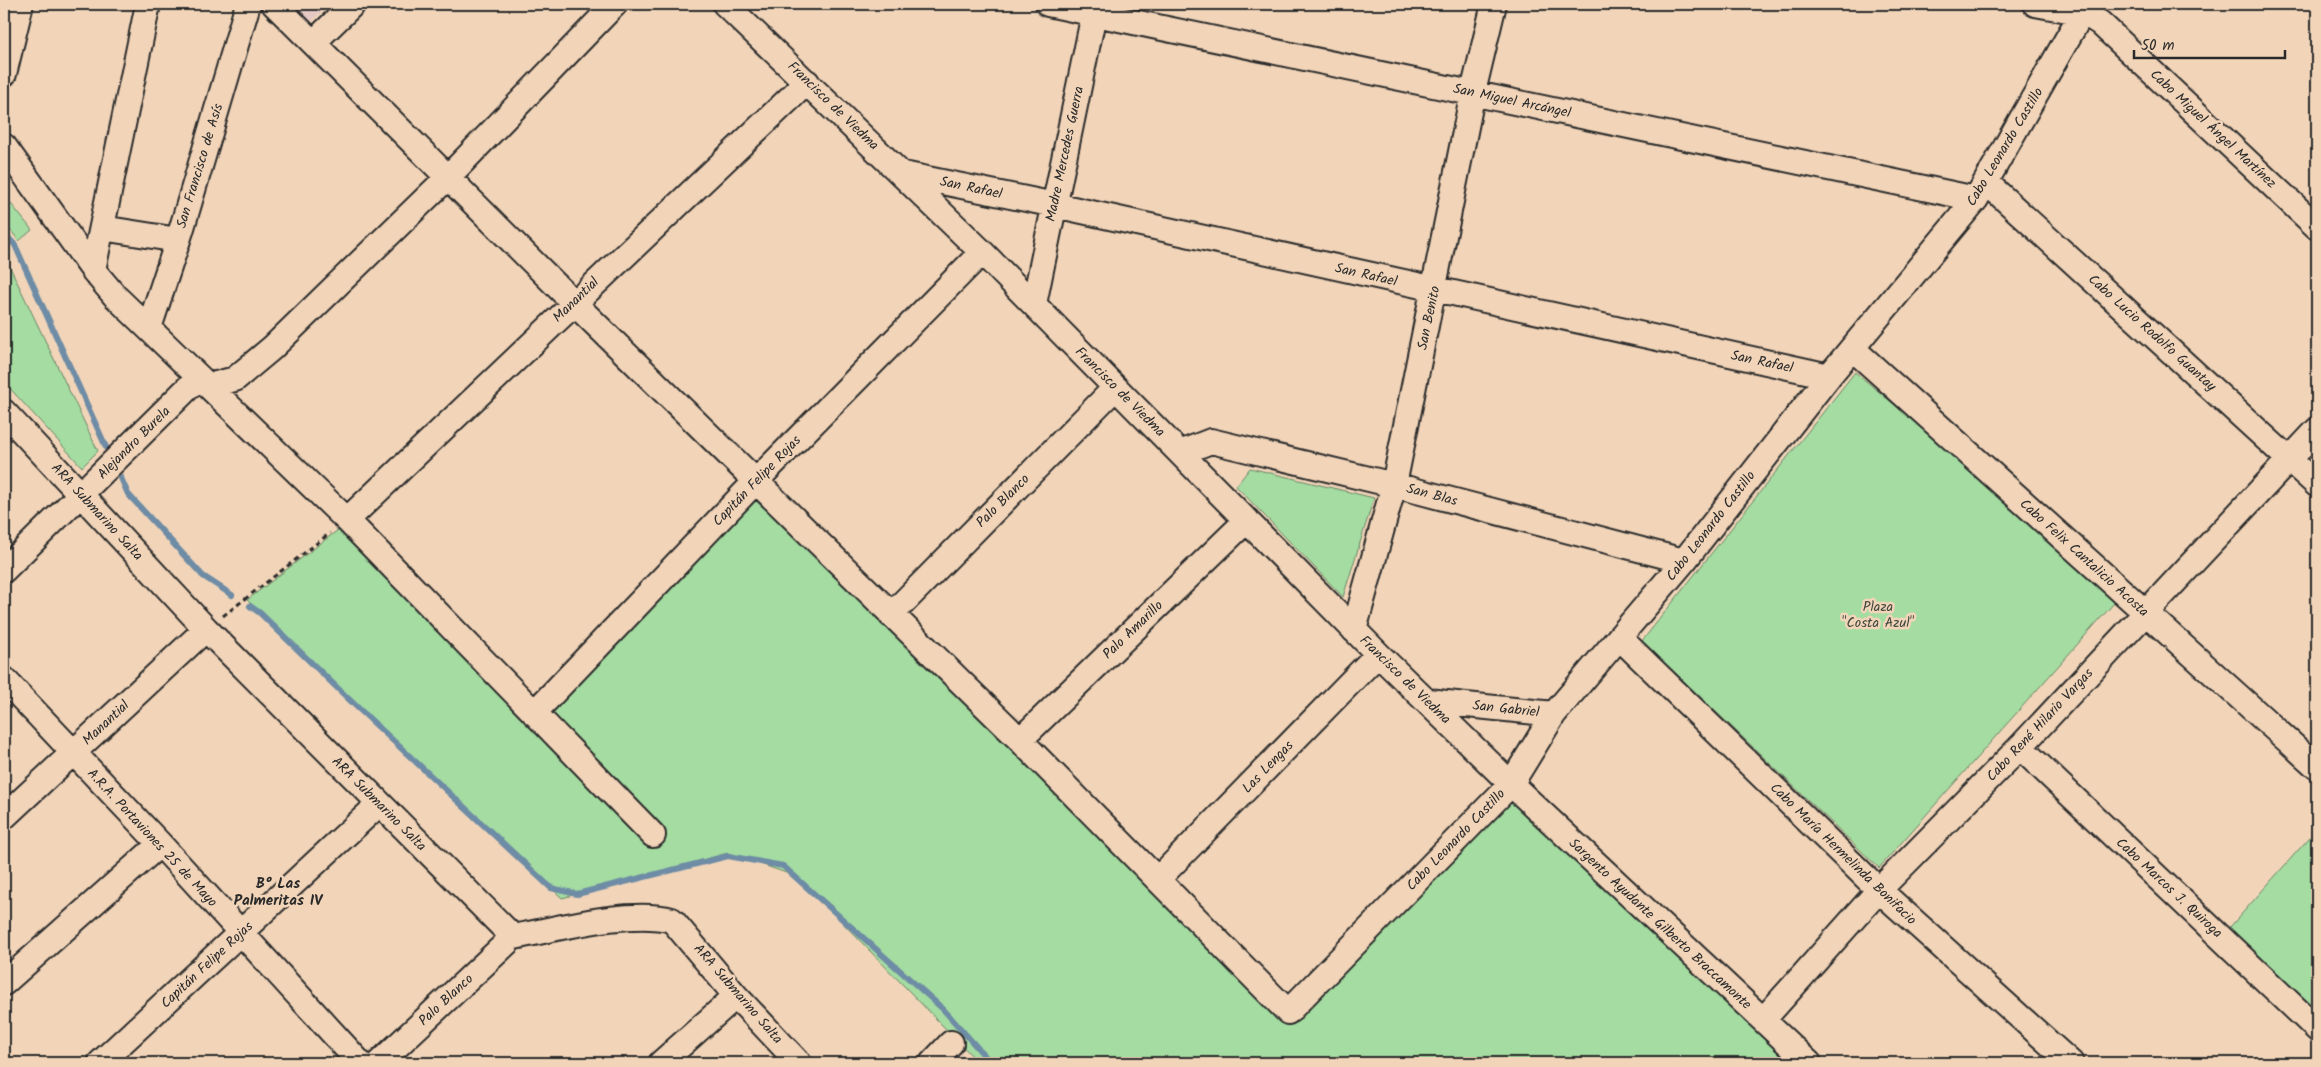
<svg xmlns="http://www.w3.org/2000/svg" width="2321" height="1067" font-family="Kalam,sans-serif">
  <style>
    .built { fill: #e6c9c3 }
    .green { fill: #a4dca1; stroke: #688466 }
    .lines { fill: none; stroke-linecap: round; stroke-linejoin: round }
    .stream { stroke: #6e8ca5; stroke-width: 6 }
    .minor-casing { stroke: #2b2b2b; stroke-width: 28 }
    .path { stroke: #2b2b2b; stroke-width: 3; stroke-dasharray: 5 4; stroke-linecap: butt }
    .minor { stroke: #f2d5b9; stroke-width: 24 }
    .labels { text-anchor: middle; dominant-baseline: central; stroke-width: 5; stroke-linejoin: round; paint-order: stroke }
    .street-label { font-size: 14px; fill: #2b2b2b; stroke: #f2d5b9 }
    .park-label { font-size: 14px; fill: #3d463d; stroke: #f2d5b9 }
    .neighbourhood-label { font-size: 15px; font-weight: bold; fill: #2b2b2b; stroke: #f2d5b9 }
  </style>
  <rect width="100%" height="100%" fill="#f2d5b9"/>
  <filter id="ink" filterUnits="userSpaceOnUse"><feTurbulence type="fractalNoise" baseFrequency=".02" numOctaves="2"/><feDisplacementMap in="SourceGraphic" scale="10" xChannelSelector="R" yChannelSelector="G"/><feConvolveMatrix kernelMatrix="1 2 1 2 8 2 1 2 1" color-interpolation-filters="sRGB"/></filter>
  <g filter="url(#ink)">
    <path class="built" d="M288 4H330L309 24Z"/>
    <path class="green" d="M4 195 32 230 19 241 4 222Z
      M4 259 8 263 98 451 82 467 4 382Z
      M1855 372 2123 593 1879 868 1642 641Z
      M1250 468 1374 498 1343 597 1236 486Z
      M756 489 1287 1014 1511 786 1805 1063H979L798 877 728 853 562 898 247 600 347 523 533 714Z
      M2317 829V1027L2222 936Z"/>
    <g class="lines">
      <path class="stream" d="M4 233 15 245 106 447
        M121 478 128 494 203 576 232 595
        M250 606 260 613 358 708 551 888 577 894 728 856 783 866 943 1009 991 1063"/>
      <g class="minor-casing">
        <path id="minor" d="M274 4 574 303 1020 740 1288 1012 1511 784 1554 714 1684 561 1829 376 1976 199 2087 4
          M725 4 982 252 1378 654 1511 784 1809 1063
          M1048 4 1976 199
          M2035 4 2084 13 2100 23 2317 227
          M314 42 353 4
          M4 74 21 4
          M4 146 93 270 115 296 347 520 653 835
          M903 174 1055 205 1829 376
          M1986 182 2317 485
          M102 228 178 240
          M93 270 148 4
          M1034 304 1096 4
          M149 328 181 231 248 4
          M1852 348 2317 767
          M208 386 235 379 272 348 448 177 615 4
          M4 412 206 629 513 937C557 929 629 909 672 920L736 996 799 1063
          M1180 453 1211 441 1394 485 1684 561
          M347 520 807 82
          M4 570 199 377
          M891 615 1115 388
          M1354 630 1394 485 1473 92 1494 4
          M1621 639 1879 890 2071 1063
          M4 679 160 844 360 1063
          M1428 701 1554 714
          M534 713 756 481 982 252
          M1020 740 1247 520
          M2020 747 2317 1029
          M4 817 206 629
          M1158 879 1378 654
          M4 983 160 844
          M1763 1020 1879 890 2020 747 2317 430
          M100 1063 379 804
          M379 1063 513 937
          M661 1063 736 996
          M932 1063 951 1043"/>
      </g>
      <path class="path" d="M223 616 330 533"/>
      <use href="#minor" class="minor"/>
    </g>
  </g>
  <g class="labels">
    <g class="street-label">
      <text transform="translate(1512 101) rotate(12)">San Miguel Arcángel</text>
      <text transform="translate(833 106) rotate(44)">Francisco de Viedma</text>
      <text transform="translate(2213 129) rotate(43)">Cabo Miguel Ángel Martínez</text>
      <text transform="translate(2005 147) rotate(-59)">Cabo Leonardo Castillo</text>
      <text transform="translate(1065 154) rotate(-78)">Madre Mercedes Guerra</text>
      <text transform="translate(200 166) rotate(-73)">San Francisco de Asís</text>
      <text transform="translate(971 188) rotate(12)">San Rafael</text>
      <text transform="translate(1366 275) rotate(13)">San Rafael</text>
      <text transform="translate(576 300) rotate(-44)">Manantial</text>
      <text transform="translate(1429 318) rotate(-78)">San Benito</text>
      <text transform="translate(2152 333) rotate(42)">Cabo Lucio Rodolfo Guantay</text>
      <text transform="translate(1762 362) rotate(12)">San Rafael</text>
      <text transform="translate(1120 392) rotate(45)">Francisco de Viedma</text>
      <text transform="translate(134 443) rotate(-45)">Alejandro Burela</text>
      <text transform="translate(757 481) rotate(-46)">Capitán Felipe Rojas</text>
      <text transform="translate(1432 495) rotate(15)">San Blas</text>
      <text transform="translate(1003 501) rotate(-45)">Palo Blanco</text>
      <text transform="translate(97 512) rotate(47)">ARA Submarino Salta</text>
      <text transform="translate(1711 526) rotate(-52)">Cabo Leonardo Castillo</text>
      <text transform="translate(2084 558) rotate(42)">Cabo Felix Cantalicio Acosta</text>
      <text transform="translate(1133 630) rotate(-44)">Palo Amarillo</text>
      <text transform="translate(1405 680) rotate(44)">Francisco de Viedma</text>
      <text transform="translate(1506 709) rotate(6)">San Gabriel</text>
      <text transform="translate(106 723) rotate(-43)">Manantial</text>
      <text transform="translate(2040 725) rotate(-47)">Cabo René Hilario Vargas</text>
      <text transform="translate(1268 767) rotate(-46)">Las Lengas</text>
      <text transform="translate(379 804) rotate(45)">ARA Submarino Salta</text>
      <text transform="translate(152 838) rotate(47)">A.R.A. Portaviones 25 de Mayo</text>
      <text transform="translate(1456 840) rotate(-46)">Cabo Leonardo Castillo</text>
      <text transform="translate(1843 854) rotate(44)">Cabo María Hermelinda Bonifacio</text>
      <text transform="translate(2169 888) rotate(43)">Cabo Marcos J. Quiroga</text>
      <text transform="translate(1660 924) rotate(43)">Sargento Ayudante Gilberto Braccamonte</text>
      <text transform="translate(207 965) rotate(-43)">Capitán Felipe Rojas</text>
      <text transform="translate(738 994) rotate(49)">ARA Submarino Salta</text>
      <text transform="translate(446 1000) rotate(-43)">Palo Blanco</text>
    </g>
    <g class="park-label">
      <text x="1878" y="607">Plaza<tspan x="1878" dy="16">"Costa Azul"</tspan></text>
    </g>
    <g class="neighbourhood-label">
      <text x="278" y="884">B° Las<tspan x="278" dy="17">Palmeritas IV</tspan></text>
    </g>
  </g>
  <rect width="2321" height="1067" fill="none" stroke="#f2d5b9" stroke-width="20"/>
  <rect x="10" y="10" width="2301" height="1047" fill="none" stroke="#2b2b2b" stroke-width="2" filter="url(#ink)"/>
  <path d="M2134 50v8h151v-8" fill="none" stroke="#2b2b2b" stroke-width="2.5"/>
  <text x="2141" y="50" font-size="15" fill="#2b2b2b" stroke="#f2d5b9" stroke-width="4" paint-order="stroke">50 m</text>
</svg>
